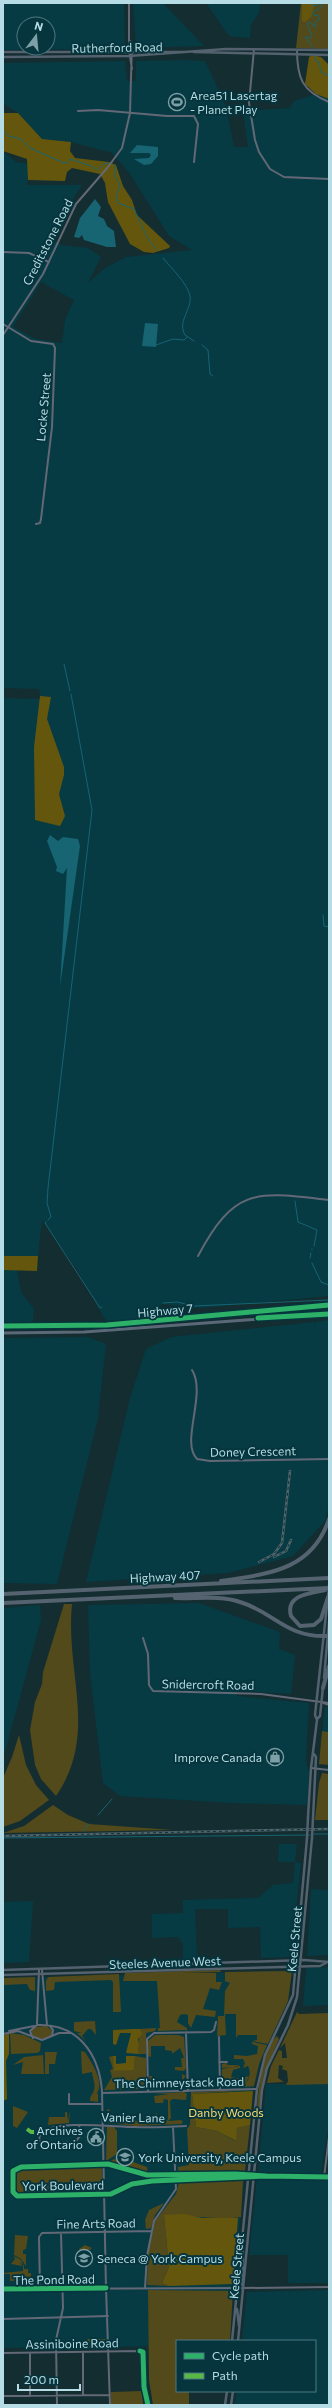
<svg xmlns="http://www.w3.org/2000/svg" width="332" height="2408" font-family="Commissioner,sans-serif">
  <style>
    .built { fill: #063b44; fill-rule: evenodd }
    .green { fill: #524a1a }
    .forest { fill: #64570d }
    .water { fill: #176473 }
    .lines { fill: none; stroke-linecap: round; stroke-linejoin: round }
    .stream { stroke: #176473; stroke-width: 1 }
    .minor { stroke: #626876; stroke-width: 2 }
    .tertiary { stroke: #626876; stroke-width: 2 }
    .secondary { stroke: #54616e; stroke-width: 2.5 }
    .primary { stroke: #5b6877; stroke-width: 3 }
    .motorway { stroke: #54636f; stroke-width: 4 }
    .rail-casing { stroke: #526369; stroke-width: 2.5 }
    .rail { stroke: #06353e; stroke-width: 1; stroke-dasharray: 3; stroke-linecap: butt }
    .secondary-bridge { stroke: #54616e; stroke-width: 2.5 }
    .quiet { stroke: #58b947; stroke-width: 4; stroke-dasharray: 8 4; stroke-linecap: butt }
    .cycleway-casing { stroke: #06353e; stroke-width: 8 }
    .cycleway { stroke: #2db169; stroke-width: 5 }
    .labels { text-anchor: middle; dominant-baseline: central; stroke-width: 4; stroke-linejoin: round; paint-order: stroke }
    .street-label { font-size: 12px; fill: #b6dce5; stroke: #06353e }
    .poi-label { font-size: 12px; fill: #b6dce5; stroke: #06353e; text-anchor: start }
    .park-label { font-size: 12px; fill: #f6d972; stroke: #06353e }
  </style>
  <rect width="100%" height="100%" fill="#132d31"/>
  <path class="built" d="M3 3H124L125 49 3 50ZM24 24H48V48H24Z
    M133 3H163L204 46 136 48Z
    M206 3H260L259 13 251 25 250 38 229 36Z
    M184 60 205 61 226 106 234 147H248L243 111 290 108 294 101 316 94 329 99V1296L201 1308 162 1304 154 1318 106 1321 76 1268 42 1220 38 1256H3V698L41 699 39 689 3 688V151L16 162 29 164 27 185H82L71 202 54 240 61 245 88 248 101 257 88 283 105 268 126 257 192 250 169 236 130 174 112 153 71 142 42 139 18 113 3 103V63L125 61 127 81H136V61ZM41 282 74 300 65 320 62 343 36 339 13 327Z
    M3 1269H17L21 1292 34 1309 33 1322 3 1323Z
    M329 1320V1505L325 1521 293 1556 228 1573 86 1582 130 1398 146 1349 171 1337 314 1322V1327L315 1322Z
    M88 1337 106 1344 98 1418 57 1584 3 1583V1338Z
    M199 1603 280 1632 279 1649 295 1655 291 1694 237 1691V1696L309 1703 306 1760 309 1773 307 1805 230 1803 120 1796 103 1783 90 1673 88 1605Z
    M40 1605 41 1620 3 1759V1608Z
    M325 1707H329V1732L322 1731Z
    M279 1844H297L295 1862 301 1863 291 1957 261 1958 260 1927 228 1928V1909H195L197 1960H183V1944L178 1937 152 1938V1914L183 1913V1900L258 1898 273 1885 293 1883 295 1862H278Z
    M311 1889 329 1890V1955L307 1956Z
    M33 1901 29 1962 3 1963V1902Z
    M329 1967V2005L303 2006 306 1968Z
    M292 1971 288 2001 262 2058 253 2091 228 2341H177V2346L3 2348V1978Z
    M266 2084H329V2123L321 2174 258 2172Z
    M257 2179 329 2180V2283H288V2255H249Z
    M329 2290V2405H235L236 2391H315V2341H242L247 2292Z"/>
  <path class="green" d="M301 3H329V49L296 48Z
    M64 1604H72C65 1673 99 1734 56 1796L41 1779 35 1765 30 1730 35 1702 42 1684 43 1672Z
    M322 1731 329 1732V1765L319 1764Z
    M19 1735 26 1765 36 1785 49 1800 20 1821 3 1827V1778L12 1757Z
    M322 1773 329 1774V1820H315L319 1783Z
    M53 1805 68 1815 89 1824 173 1830 3 1833 24 1826Z
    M220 1970 221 1972 183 1973H216V1982H222L219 1990 210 1988 203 2009 216 2011 215 2017 196 2015 191 2028 188 2023V2015L184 2014 180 2015 177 2022 187 2028V2032L186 2030 158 2031V2028H160L157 1981H123L125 1973Z
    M292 1971 288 2001 268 2044 252 2041 257 2040V2035H238L236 2038V2014H225L226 2035 217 2036 218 2016H224L225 1991 230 1983 225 1981V1972Z
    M119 1974 121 2012H113V1982L111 1980 55 1982 54 1990 46 1991V1981L48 1977Z
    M35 1977V1991L30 1990 27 1984 3 1985V1978Z
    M297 2012 299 2014 329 2013V2084L286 2085 288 2081 287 2071 282 2069 283 2066 279 2065 278 2078 284 2082 267 2083 271 2066 279 2050 282 2051V2058H287L285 2043 280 2048Z
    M95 2021 96 2035 91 2029H88L82 2036 86 2041 77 2033H82L74 2031V2022Z
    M46 2026 52 2030 51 2036 41 2039 34 2037 31 2031 36 2027Z
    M156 2028 155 2031 146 2033V2054H139V2049L137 2046 141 2032 138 2029Z
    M10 2033 24 2035 41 2043 40 2051 37 2053 11 2054Z
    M155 2035H178L184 2037 186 2068 184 2071 175 2070V2067H182L181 2058H184L180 2048 172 2054V2051L165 2050V2046H151V2057L148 2056V2041Z
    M277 2036 279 2039 265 2072 257 2119 256 2117C258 2098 261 2048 277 2036Z
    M252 2042 267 2045 259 2064 254 2086 245 2087 246 2084 241 2087 242 2078 249 2076 246 2083C250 2078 251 2072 248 2066L243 2068 245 2063 243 2059H234V2055L247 2056 257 2054 258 2046 252 2044Z
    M81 2051 85 2052C91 2062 106 2083 96 2094L98 2093V2102L90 2101C90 2095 92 2096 94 2090 96 2083 92 2077 92 2072L82 2074Z
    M45 2052H57L55 2064H49V2074H45Z
    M43 2055 44 2074H21L23 2062 13 2065 24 2057Z
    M113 2056 115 2071 134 2069 135 2056 146 2058V2089L104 2090 112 2077 110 2070 113 2069 109 2057Z
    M227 2063V2065H240L233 2067 240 2066V2068L233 2070 231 2077 241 2079V2087H223L221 2069 222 2076V2069L231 2067 222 2068V2064Z
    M182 2074 186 2076 184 2078 185 2088 152 2089 149 2076H152V2080H182Z
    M253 2090 192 2094 196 2127 217 2131 235 2141 237 2128 250 2125 245 2171 182 2172 178 2171V2167L189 2165 187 2129 190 2125 191 2092Z
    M184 2092 187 2094 186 2100 173 2099 170 2101 171 2118 168 2121 181 2120 183 2122 181 2124 136 2126 108 2123 107 2109 110 2110 108 2117 110 2121 117 2122 118 2115 121 2122 128 2120 129 2122 132 2120 133 2122 136 2120 137 2122 138 2120 146 2121V2114L148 2121 155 2120V2114L157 2113V2122L165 2119 166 2122 168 2119V2100L164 2099 163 2103H155L154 2096 169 2094H153Z
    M13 2106 28 2112 17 2128 13 2126Z
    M70 2111 69 2123 48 2125 49 2117H65V2112H67L68 2121Z
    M107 2127H114L117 2131V2154L106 2161Z
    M119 2157 147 2167 148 2173 135 2171 108 2162Z
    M100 2166 102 2169 103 2190 101 2193 22 2194 17 2193 14 2189V2173L21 2168Z
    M243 2180 241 2217C216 2221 190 2214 164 2215L169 2267 162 2283 169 2286 147 2285 148 2253 155 2221 176 2194 179 2182Z
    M164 2203 155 2215 151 2228 146 2229 145 2220 149 2210Z
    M15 2235 28 2236 26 2249 23 2250V2254H26V2266L21 2259 14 2255Z
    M85 2245 92 2248 87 2252 92 2256 90 2265 79 2266V2264H81L79 2249Z
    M14 2256 21 2260 24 2266V2269H28V2273H31V2280L10 2281V2274H4L3 2282V2273L23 2271V2265L20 2262 22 2266 11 2264 15 2259Z
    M148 2290 233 2291 230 2341H177V2391H189V2405H153L149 2380Z
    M142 2391 143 2404 111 2405V2392Z"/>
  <path class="forest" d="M302 3H315L311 17 305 22 302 21Z
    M312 55 321 57 329 65V99L316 94 305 84 309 57Z
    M3 113H18L42 139 71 142 70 151 75 158 109 162 116 165 123 186 132 200 137 215 170 246 169 248 153 253 144 252 130 244 108 202 105 183 100 174 72 168 67 172 65 181 28 180 27 159 3 151Z
    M40 696 51 697 47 719 64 767V775L59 794 65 816 60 826 35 820 34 747Z
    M3 1256H38L37 1271 3 1270Z
    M133 2029H140L142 2034 138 2039 139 2054 126 2053 131 2033H120L116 2045 113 2044V2030Z
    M9 2033V2054L6 2061 7 2099 3 2101V2036Z
    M113 2056H116V2064L126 2063V2056H135L134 2070 114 2071Z
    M253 2091 250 2125 237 2128 236 2141 217 2131 196 2127 192 2094Z
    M185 2214 202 2218H238L233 2284 169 2286 162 2283 169 2267 164 2215Z
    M88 2339H105L104 2349 88 2348 86 2341Z"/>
  <path class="water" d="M137 145 158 147V156L151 164 144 165 134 159 149 158 151 155 149 153H130Z
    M95 199 101 207 98 216 104 219 107 226 114 231 116 247H107L84 240 82 235 79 238 74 237 80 218Z
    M145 323 158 324 156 347 142 346Z
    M50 835 58 841 63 837 78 839 80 846 60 987 67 868 63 874 56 871 57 867 47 841Z"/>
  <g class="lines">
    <path class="stream" d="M310 3 313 6 318 5 319 3
      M313 47 305 37 311 38 312 36 307 24 309 22 316 27 315 22 320 19 318 15 315 16 312 13 322 6V3
      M315 57 316 61 319 62 321 72 329 76
      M3 122V128
      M3 130 8 136 21 139 30 148 64 163H67L70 159 91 166 97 170 104 164 109 163
      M115 165V177L120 184 116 197 118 203 134 209 148 239 157 250
      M163 258C171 268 188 284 190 296 192 310 177 321 185 335L194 341
      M156 345 173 339 184 340 187 337
      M202 345 208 350 210 374 213 376
      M64 664 70 691
      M323 915 324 926 329 927
      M295 1201 298 1222 317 1230 314 1246
      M48 1220 51 1217 47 1203 48 1188 92 810 71 694
      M46 1222 45 1223 100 1308 102 1307
      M312 1250V1249
      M310 1258 311 1253
      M312 1263 321 1282 329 1285
      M163 1303 177 1302 194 1306 329 1300
      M98 1815 112 1799
      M83 1831 89 1824
      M314 1834H329
      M3 1838 310 1835"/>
    <path class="minor" d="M254 49 249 103 255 140 259 152 270 169 284 177 329 179
      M297 50C297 78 302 91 329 102
      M78 111 98 110 167 116H194L198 124 194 162
      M3 252 29 253 49 262
      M3 324 31 341 53 344 55 348 52 427 41 519 40 523 36 524
      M329 771V796
      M198 1256C235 1186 257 1192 329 1200
      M192 1370C207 1394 180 1442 197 1459L210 1461 329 1459
      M143 1638 148 1654 149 1685 153 1691 261 1694 329 1703
      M321 1702 329 1705
      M311 1768 329 1770
      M186 2033 188 2091
      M219 2037 220 2090
      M219 2062H227
      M148 2092 147 2039 154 2033 211 2032 214 2030 216 2022
      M102 2093 257 2089
      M69 2094V2104H102
      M79 2125 81 2135 75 2142 42 2143 39 2140 40 2134C55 2119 113 2127 134 2127 151 2128 169 2127 186 2126
      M103 2164 18 2167 13 2171V2192L17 2196 104 2194
      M253 2177H329
      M324 2177 329 2137
      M106 2288 110 2405
      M145 2288 147 2256 154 2221 176 2189 173 2127
      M244 2288 329 2287
      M40 2289 39 2237 42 2233 152 2231
      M3 2319 108 2316
      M83 2352V2395
      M3 2353 140 2351 146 2405
      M30 2353V2396
      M3 2396 110 2395
      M57 2405 56 2340 63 2308 61 2233"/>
    <path class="tertiary" d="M129 3V50L132 69
      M3 335 43 274 76 204 108 167 122 148 130 113 132 43 130 41
      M42 1970 47 2025
      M37 2024 39 1970
      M50 2026 53 2030 52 2036
      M9 2031 34 2026
      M3 2034 18 2031 42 2040 59 2033H71
      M33 2038 30 2031 37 2025C77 2023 99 2053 102 2091L106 2288
      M103 2164C119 2164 131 2173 147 2175L253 2174
      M104 2194 118 2192 141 2182 253 2177
      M3 2289 244 2288"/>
    <path class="secondary" d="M3 52H182
      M194 52 329 55
      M3 57 129 56 226 49 329 50
      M324 1678 329 1622
      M317 1719 320 1716 323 1687
      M308 1817 311 1768 317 1720 315 1715 327 1605
      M313 1818 316 1757 314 1754
      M3 1970 304 1960 329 1962
      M3 1975 320 1966 326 1963
      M243 2252 242 2284 244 2288
      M237 2309 239 2326
      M232 2341 257 2089 265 2055 293 1995 307 1838
      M238 2341 262 2090 267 2068 288 2025 297 1997 312 1838
      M225 2405 227 2391
      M231 2405 233 2391"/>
    <path class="primary" d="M3 1326 107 1325 329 1305
      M3 1333 84 1332 329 1314"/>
    <path class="motorway" d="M221 1581C267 1574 312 1571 329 1519
      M325 1590C310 1593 285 1595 291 1616L300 1626 314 1625 321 1619 328 1597
      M3 1594 329 1578
      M175 1598C196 1599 219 1595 240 1602 274 1612 286 1638 328 1636
      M3 1603 329 1588
      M323 1688 329 1666"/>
    <g class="rail-casing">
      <path id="rail" d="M274 1557 286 1551 291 1540
        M259 1562 274 1554 282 1543 290 1471
        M3 1836 329 1829"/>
    </g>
    <use href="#rail" class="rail"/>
    <path class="secondary-bridge" d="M328 1597 329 1585
      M307 1838 308 1817
      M312 1838 313 1818"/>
    <path class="quiet" d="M27 2129 31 2132H35"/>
    <g class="cycleway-casing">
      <path id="cycleway" d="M258 1318 329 1314
        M3 1326 107 1325 329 1305
        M266 2176 235 2174 147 2175 108 2164 21 2167 13 2171V2192L17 2196 111 2194 132 2184 152 2181 266 2176 329 2177
        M3 2289 106 2288
        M140 2351 143 2352 144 2387 148 2405"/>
    </g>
    <use href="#cycleway" class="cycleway"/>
  </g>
  <defs>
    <g id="stadium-ring" transform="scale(0.9)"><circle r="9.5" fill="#06353e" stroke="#7d9fa6" stroke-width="1.5"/><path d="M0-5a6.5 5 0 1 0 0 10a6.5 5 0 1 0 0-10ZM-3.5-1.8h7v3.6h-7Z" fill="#7d9fa6"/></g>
    <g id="shop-ring" transform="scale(0.9)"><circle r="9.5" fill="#06353e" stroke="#7d9fa6" stroke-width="1.5"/><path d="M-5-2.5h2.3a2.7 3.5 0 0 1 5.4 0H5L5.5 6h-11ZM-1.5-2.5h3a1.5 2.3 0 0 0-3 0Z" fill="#7d9fa6"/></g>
    <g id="civic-ring" transform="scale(0.9)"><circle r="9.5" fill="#06353e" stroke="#7d9fa6" stroke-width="1.5"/><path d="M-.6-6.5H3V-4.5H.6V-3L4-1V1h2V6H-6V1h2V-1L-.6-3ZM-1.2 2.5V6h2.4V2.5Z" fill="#7d9fa6"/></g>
    <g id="university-ring" transform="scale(0.9)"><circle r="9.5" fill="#06353e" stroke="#7d9fa6" stroke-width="1.5"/><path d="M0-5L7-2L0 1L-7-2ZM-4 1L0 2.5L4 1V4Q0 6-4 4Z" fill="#7d9fa6"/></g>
  </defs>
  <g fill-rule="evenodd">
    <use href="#stadium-ring" x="177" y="102"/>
    <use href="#shop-ring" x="275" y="1757"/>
    <use href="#civic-ring" x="96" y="2137"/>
    <use href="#university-ring" x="125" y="2157"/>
    <use href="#university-ring" x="84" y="2258"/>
  </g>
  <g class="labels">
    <g class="street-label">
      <text transform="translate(117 47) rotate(-1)">Rutherford Road</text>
      <text transform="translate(47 242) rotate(-63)">Creditstone Road</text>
      <text transform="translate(43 407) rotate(-85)">Locke Street</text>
      <text transform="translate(165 1310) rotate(-5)">Highway 7</text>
      <text transform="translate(253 1451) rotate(-1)">Doney Crescent</text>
      <text transform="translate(165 1576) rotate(-3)">Highway 407</text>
      <text transform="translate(208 1684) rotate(1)">Snidercroft Road</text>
      <text transform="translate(294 1939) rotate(-85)">Keele Street</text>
      <text transform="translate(165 1962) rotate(-2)">Steeles Avenue West</text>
      <text transform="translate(179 2082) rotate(-1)">The Chimneystack Road</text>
      <text transform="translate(133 2117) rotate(1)">Vanier Lane</text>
      <text transform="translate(63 2185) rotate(-1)">York Boulevard</text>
      <text transform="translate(96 2223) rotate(-1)">Fine Arts Road</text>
      <text transform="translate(236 2266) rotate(-85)">Keele Street</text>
      <text transform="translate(54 2279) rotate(-1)">The Pond Road</text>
      <text transform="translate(72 2343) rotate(-1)">Assiniboine Road</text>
    </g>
    <g class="poi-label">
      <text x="190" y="95">Area51 Lasertag<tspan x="190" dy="14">- Planet Play</tspan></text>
      <text x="262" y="1757" text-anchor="end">Improve Canada</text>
      <text x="83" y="2130" text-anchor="end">Archives<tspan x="83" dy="14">of Ontario</tspan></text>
      <text x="138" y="2157">York University, Keele Campus</text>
      <text x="97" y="2258">Seneca @ York Campus</text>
    </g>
    <g class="park-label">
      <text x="226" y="2112">Danby Woods</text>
    </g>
  </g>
  <rect width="332" height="2408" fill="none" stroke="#b6dce5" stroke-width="8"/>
  <rect x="176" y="2340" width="140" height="52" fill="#06353e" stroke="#4c7881"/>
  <rect x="184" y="2353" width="20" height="6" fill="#2db169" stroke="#4c7881"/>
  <text x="212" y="2360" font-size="12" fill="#b6dce5">Cycle path</text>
  <rect x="184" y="2373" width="20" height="6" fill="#58b947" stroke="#4c7881"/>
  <text x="212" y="2380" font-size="12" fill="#b6dce5">Path</text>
  <g transform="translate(36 36) rotate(16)"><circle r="19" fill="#06353e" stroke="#4c7881"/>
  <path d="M0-3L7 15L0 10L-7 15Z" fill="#7d9fa6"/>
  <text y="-6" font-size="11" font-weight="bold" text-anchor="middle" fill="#b6dce5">N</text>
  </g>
  <path d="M18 2384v6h62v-6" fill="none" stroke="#b6dce5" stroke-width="2"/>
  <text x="24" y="2384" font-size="12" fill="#b6dce5" stroke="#06353e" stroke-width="3" paint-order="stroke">200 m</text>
</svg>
